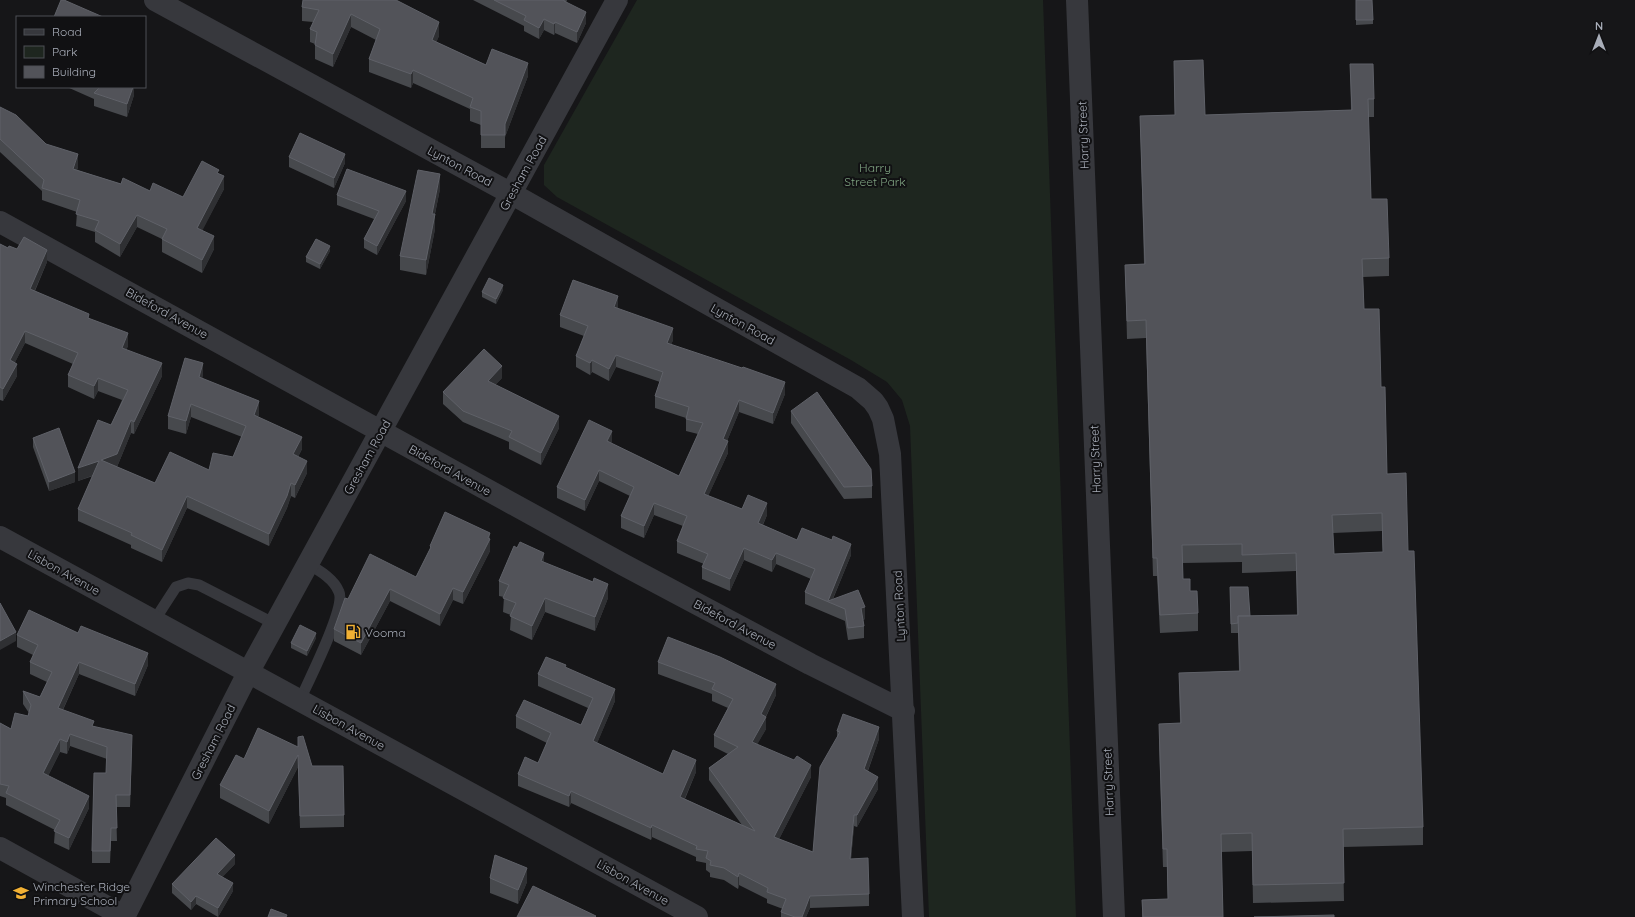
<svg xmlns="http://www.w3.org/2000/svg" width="1635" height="917" font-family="Quicksand,sans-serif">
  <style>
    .green { fill: #1e261f }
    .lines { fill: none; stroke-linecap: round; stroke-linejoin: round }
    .service { stroke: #37383d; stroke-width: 11 }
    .minor { stroke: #37383d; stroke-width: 22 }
    .wall { fill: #47494d; fill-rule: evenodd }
    .shaded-wall { fill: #2f3033 }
    .building { fill: #525359; stroke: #5f6168; fill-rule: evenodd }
    .labels { text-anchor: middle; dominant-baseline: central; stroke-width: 4; stroke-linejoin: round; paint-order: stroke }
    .street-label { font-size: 12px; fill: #a8adb8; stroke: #111113 }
    .park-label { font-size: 12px; fill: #7fa381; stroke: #111113 }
    .poi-label { font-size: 12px; fill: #a8adb8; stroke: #111113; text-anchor: start }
  </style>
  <rect width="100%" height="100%" fill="#161618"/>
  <path class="green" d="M637 0H1043L1076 917H929L910 426 902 400 887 382 851 360 557 197 544 185V165Z"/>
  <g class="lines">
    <path class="service" d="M154 621 176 587 188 583 199 585 275 624
      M300 700C308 682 346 608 339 592 334 579 320 571 308 564"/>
    <path class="minor" d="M155 0 512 194 858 388 873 401 878 408 883 419 890 454 913 917
      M1077 0 1114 917
      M0 222 624 565 810 664 904 711
      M0 537 697 917
      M0 848 125 917
      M124 917 248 673 617 0"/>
  </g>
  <path class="wall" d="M303 0 439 36 436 42 486 65 528 76 505 137V148H481V125L470 121V109L413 83 411 88 369 72V59L376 40 351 27 333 67 315 59V44L310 42V29L313 22 302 21V7Z
    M473 0H567L566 3 586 23 577 43 555 33 554 35 544 30 539 39 524 31V26Z
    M1356 0 1373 20V24L1356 25Z
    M1174 61 1205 115 1351 110 1350 64 1374 99V117H1368L1371 199 1389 258V276L1363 277 1364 309 1381 387 1387 474 1408 551 1423 827V845L1343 847 1344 901 1253 903 1252 851 1221 852 1223 917H1142V900L1168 899 1167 867H1163L1159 742V724L1180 723 1179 673 1239 671 1238 633H1231L1230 587 1250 616 1297 615 1296 571 1242 573V562L1183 563V579L1190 591 1198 613V631L1160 633 1157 576H1153L1146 338 1127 339 1125 265 1144 264 1140 116 1175 115ZM1382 531 1383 552 1334 554 1333 533Z
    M67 87H134V95L127 117 94 106V99Z
    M0 107 46 144 78 167 77 170 121 184 150 191 183 197 219 174 224 189 202 230 214 249 202 273 162 252V239L137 227 120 257 95 242V232L76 226 77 212 42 200V191L0 152Z
    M289 157 345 163 334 188 289 167Z
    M440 189 435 214V229L426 275 400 270V256Z
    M337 195 406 201 377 255 364 248V239L374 219 337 205Z
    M0 244 8 248 47 262 35 291 89 318 128 346 126 350 162 376 134 434 131 433 117 467 155 483 209 470 233 457 242 437 191 417 186 434 168 429V416L203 376 202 378 259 414 258 417 302 449 298 457 307 473 295 498 291 496 287 508 269 546 187 508 162 562 131 548V545L78 521V509L93 476 78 481 111 425 122 400 98 391 94 399 68 387V375L73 364 25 343 15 362 17 376 3 401 0 400Z
    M330 251 320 269 306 262V257Z
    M503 290 496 304 482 297V292Z
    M618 308V309L673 340 671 345 785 394 773 424 739 412 727 441 728 453 708 496 742 509 767 515 763 525 797 540 851 555 833 599 865 619 863 620 864 626V638L848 640 845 621 805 604V592L811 579 776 564 772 572 744 560 730 591 702 579V567L704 564 677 553V541L683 526 654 515 644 538 621 528V516L630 496 599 481 585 511 557 498V487L612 442 611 443 679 476 698 434 686 431V418L655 408V396L660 382 616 367 609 381 592 372 590 375 576 367V356L584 336 560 327V315Z
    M502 378 495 385 559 428 541 465 509 449V442L463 422 443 404V392Z
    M791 411 872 486V498L844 499 791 423Z
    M33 438 75 482 49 491 33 447Z
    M490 545V551L463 604 453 600 440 626 390 601 361 655 334 641V629L348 599 416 577 430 549V546Z
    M544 563 608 598 595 631 545 612 532 640 510 630 511 615 503 612 504 597 499 596V581Z
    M17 635 148 665 135 696 79 674 63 710 132 747 130 807H116L117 841H111L110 863H92V851L106 773 107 759 70 746 67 754 60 752 48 776 89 808 69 850 54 843 55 830 6 805V798L0 796V723L11 729 28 716 29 713 23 704V691L40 697 47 682 30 674V662L33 655 17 647Z
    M316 638 307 656 291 648V643Z
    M658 662 776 695 766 717V729L757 744 811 777 779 839 813 852 837 737V731L879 739 868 771 878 789 857 827 854 826 851 859 869 894V906L810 908 806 917H781V912L783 909 767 903V899L739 885 738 889 724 880 710 877V873L706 870V863L696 861V857L652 837 651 840 571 803 569 807 518 786V774L538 763 547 743 516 728V716L581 725 588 708 538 686V674L566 668 615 701 597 743 663 774 696 772 685 799 742 825 709 780V768L728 754 714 747V735L728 708 712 701V694L658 674Z
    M244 759 312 766 344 815V827L300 828 298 767 269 824 220 798V785Z
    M235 864 222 877 233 891 218 917 196 904 191 910 172 893V884Z
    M490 878 527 882 518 904 490 893Z"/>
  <path class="shaded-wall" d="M586 12V23L577 43V32Z
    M351 14V27L333 67V54Z
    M544 19V30L539 39V28Z
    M439 22V36L432 53V40Z
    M555 22V33L554 35V24Z
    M528 63V76L505 137V124Z
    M413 70V83L411 88V74Z
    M133 87H134V95L127 117V104Z
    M78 154V167L73 182V169Z
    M345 154V163L334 188V178Z
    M440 174V189L432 228V214Z
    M224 176V189L197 241V228Z
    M406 191V201L377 255V246Z
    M435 214V229L426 275V260Z
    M137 215V227L120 257V244Z
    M214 236V249L202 273V260Z
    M330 246V251L320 269V264Z
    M47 250V262L30 301V289Z
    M503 285V290L496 304V299Z
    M618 296V308L614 319V307Z
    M673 328V340L667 355V343Z
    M25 331V343L10 372V360Z
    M128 333V346L122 361V348Z
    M616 355V367L609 381V369Z
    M592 360V372L590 375V363Z
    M162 363V376L134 434V422Z
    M203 363V376L199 389V377Z
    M17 364V376L3 401V389Z
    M502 366V378L488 393V381Z
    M98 378V391L94 399V386Z
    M785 382V394L773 424V413Z
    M739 400V412L723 451V439Z
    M259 401V414L254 427V415Z
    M191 404V417L186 434V421Z
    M559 416V428L541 465V453Z
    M131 420V433L117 467 101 460Z
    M612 431V442L607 453V441Z
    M302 437V449L293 467V454Z
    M728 441V453L704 505V494Z
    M99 461V473L78 481V468Z
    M307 461V473L295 498V485Z
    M599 470V481L585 511V500Z
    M75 472V482L49 491V482Z
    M291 483V496L287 508 269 546V534Z
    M187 496V508L162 562V550Z
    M654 503V515L644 538V526Z
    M767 503V515L758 535V523Z
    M490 533V551L463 604V592Z
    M851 544V555L831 603 828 601Z
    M744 548V560L730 591V579Z
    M544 553V567L541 561Z
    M776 553V564L772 572V560Z
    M608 584V598L595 631V617Z
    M453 588V600L440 626V614Z
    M390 589V601L361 655V643Z
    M545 598V612L532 640V626Z
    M865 607V619L861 620V608Z
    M16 632V641L0 650V641Z
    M316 633V638L307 656V651Z
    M148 653V665L135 696V684Z
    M79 662V674L58 720V708Z
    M776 684V695L765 718 766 717V729L752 754V742L761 714Z
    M615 689V701L593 753V741Z
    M879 727V739L864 781V769Z
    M70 734V746L67 754V742Z
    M132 735V747L130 807V795Z
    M60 739V752L43 786V773Z
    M298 755V767L269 824V811Z
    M696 760V772L680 809V797Z
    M811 765V777L774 849V837Z
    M878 777V789L857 827V815Z
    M571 791V803L569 807V796Z
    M89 796V808L69 850V838Z
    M854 815V826L850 871V859Z
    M652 825V837L651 840V828Z
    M235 855V864L217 883V874Z
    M527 868V882L518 904V890Z
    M739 873V885L738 889V877Z
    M233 883V891L218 917V908Z
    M196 896V904L191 910V902Z
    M810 896V908L806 917H802Z"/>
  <path class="building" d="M61 0H64L103 17H54Z
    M303 0H396L439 22 432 40 486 65 492 49 528 63 505 124V135H481V111L470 107 473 98 413 70 411 74 369 59 380 29 351 14 333 54 315 45 317 32 310 29 319 10 302 7Z
    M494 0H564V1L586 12 577 32 555 22 554 24 544 19 539 28 524 20 526 16Z
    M1356 0H1372L1373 20H1356Z
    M1203 60 1205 115 1352 110 1350 64H1373L1374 99H1368L1371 199H1387L1389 258 1362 259 1364 309H1379L1381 387H1385L1387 474 1406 473 1408 551H1414L1423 827 1343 829 1344 883 1253 885 1252 833 1221 834 1223 917H1143L1142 900 1168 899 1167 849H1163L1159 724 1181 723 1179 673 1240 671 1238 616 1298 615 1296 553 1242 555V544L1182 545 1183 579H1190V591H1197L1198 613 1160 615 1157 558H1153L1146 320 1127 321 1125 265 1145 264 1140 116 1175 115 1174 61ZM1382 513 1383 552 1334 554 1332 515Z
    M97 87H133L127 104 94 93 99 88Z
    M0 107 16 115 46 144 78 154 73 169 121 184 123 178 150 191 153 183 183 197 202 161 219 170 217 173 224 176 197 228 214 236 202 260 162 239 167 229 137 215 120 244 95 230 99 221 76 214 80 200 42 188 44 180 0 139Z
    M300 133 345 154 334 178 289 157Z
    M347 169 406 191 377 246 364 239 379 211 337 195Z
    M418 170 440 174 432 214H435L426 260 400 256Z
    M24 237 47 250 30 289 89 314 88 318 128 333 122 348 162 363 134 422 131 420 117 454 101 460 155 483 170 452 209 470 213 453 233 457 246 426 191 404 186 421 168 416 185 358 203 363 199 377 259 401 254 415 302 437 293 454 307 461 295 485 291 483 287 496 269 534 187 496 162 550 131 535 132 533 78 509 99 461 78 468 98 420 111 425 128 390 98 378 94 386 68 375 78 353 25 331 10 360 17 364 3 389 0 387V244L8 248 9 246 17 249Z
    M316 239 330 246 320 264 306 257Z
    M489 278 503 285 496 299 482 292Z
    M573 280 618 296 614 307 673 328 667 343 742 368 743 367 785 382 773 413 739 400 723 439 728 441 704 494 742 509 748 495 767 503 758 523 797 540 802 528 832 540 833 536 851 544 828 601 858 590 865 607 861 608 864 626 848 628 845 609 805 592 815 569 776 553 772 560 744 548 730 579 702 567 708 554 677 541 687 516 654 503 644 526 621 516 634 487 599 470 585 500 557 487 589 420 612 431 607 441 679 476 703 423 686 419 689 407 655 396 663 372 616 355 609 369 592 360 590 363 576 356 588 326 560 315Z
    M484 349 502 366 488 381 559 416 541 453 509 437 512 431 463 411 443 392Z
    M817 392 871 469 872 486 844 487 791 411Z
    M59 428 75 472 49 482 33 438Z
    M445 512 490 533 488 538 490 539 463 592 453 588 440 614 390 589 361 643 334 629 345 598 348 599 370 554 416 577 431 547 430 546Z
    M520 542 544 553 541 561 593 582 594 578 608 584 595 617 545 598 532 626 510 616 516 603 503 598 509 585 499 581 514 546 517 548Z
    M1230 587H1248L1250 616H1238V623L1231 624Z
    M0 603 16 632 0 641Z
    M29 610 78 633 81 626 148 653 135 684 79 662 58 708 94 721 92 726 132 735 130 795H116L117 828H111L110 851H92L94 773H106L107 747 70 734 67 742 60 739 43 773 89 796 69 838 54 831 60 820 6 793 9 786 0 784V723L11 729 15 713 28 716 31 705 23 691 40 697 52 672 30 662 38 645 17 635Z
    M300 625 316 633 307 651 291 643Z
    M668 637 720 657 776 684 761 714 766 717 752 742 794 760 797 756 811 765 774 837 813 852 820 767 840 732 837 731 843 714 879 727 864 769 878 777 857 815H854L850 859 868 858 869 894 810 896 802 917H795L781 912 786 899 767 892 768 888 739 873 738 877 724 868 710 865 711 861 706 858 708 851 696 849 697 846 652 825 651 828 571 791 569 796 518 774 525 757 538 763 551 733 516 716 524 700 581 725 593 698 538 674 546 657 566 665 565 667 615 689 593 741 663 774 673 750 696 760 680 797 755 831 709 768 738 747 714 735 733 699 712 689 715 683 658 662Z
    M258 728 298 747V737L303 736 312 766H343L344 815 300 816 298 755 269 811 220 785 236 755 244 759Z
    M216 838 235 855 217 874 233 883 218 908 196 896 191 902 172 884Z
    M495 855 527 868 518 890 490 878Z
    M533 886 596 916 595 917H517Z
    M271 909 287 915 286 917H268Z
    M1334 915V917H1254Z"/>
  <defs>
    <g id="fuel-bare" transform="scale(1.2)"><path d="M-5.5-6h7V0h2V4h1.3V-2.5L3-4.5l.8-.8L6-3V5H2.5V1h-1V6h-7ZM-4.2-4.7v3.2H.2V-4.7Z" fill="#f2b134" stroke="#111113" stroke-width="2.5" paint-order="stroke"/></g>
    <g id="school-bare" transform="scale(1.2)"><path d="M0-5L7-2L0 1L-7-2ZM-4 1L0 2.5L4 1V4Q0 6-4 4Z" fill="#f2b134" stroke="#111113" stroke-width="2.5" paint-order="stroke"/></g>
  </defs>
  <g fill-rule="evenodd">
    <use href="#fuel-bare" x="353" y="632"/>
    <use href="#school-bare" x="21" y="893"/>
  </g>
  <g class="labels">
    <g class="street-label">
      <text transform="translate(1083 135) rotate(-92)">Harry Street</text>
      <text transform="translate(460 166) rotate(28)">Lynton Road</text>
      <text transform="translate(523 173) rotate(-61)">Gresham Road</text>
      <text transform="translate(167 313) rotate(29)">Bideford Avenue</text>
      <text transform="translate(743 324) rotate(29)">Lynton Road</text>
      <text transform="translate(367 457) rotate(-61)">Gresham Road</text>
      <text transform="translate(1095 459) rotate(-92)">Harry Street</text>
      <text transform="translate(450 470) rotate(29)">Bideford Avenue</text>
      <text transform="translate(64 572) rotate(29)">Lisbon Avenue</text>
      <text transform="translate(899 606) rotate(-93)">Lynton Road</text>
      <text transform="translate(735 624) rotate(28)">Bideford Avenue</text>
      <text transform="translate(349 727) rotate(29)">Lisbon Avenue</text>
      <text transform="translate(213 742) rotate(-63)">Gresham Road</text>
      <text transform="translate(1108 782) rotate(-92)">Harry Street</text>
      <text transform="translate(633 882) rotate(29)">Lisbon Avenue</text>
    </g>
    <g class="park-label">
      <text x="875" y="167">Harry<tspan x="875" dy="14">Street Park</tspan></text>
    </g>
    <g class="poi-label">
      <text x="365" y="632">Vooma</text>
      <text x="33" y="886">Winchester Ridge<tspan x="33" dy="14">Primary School</tspan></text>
    </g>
  </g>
  <rect x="16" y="16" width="130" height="72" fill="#111113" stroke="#4d4f55"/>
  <rect x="24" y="29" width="20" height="6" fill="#37383d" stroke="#4d4f55"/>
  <text x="52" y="36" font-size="12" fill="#a8adb8">Road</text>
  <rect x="24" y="46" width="20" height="12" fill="#1e261f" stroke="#4d4f55"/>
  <text x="52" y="56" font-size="12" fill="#a8adb8">Park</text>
  <rect x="24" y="66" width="20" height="12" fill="#525359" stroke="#4d4f55"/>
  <text x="52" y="76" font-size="12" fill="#a8adb8">Building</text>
  <g transform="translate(1599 36)" stroke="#111113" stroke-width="3" paint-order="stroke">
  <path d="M0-3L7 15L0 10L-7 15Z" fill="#a8adb8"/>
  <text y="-6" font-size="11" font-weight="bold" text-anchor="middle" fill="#a8adb8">N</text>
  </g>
</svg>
